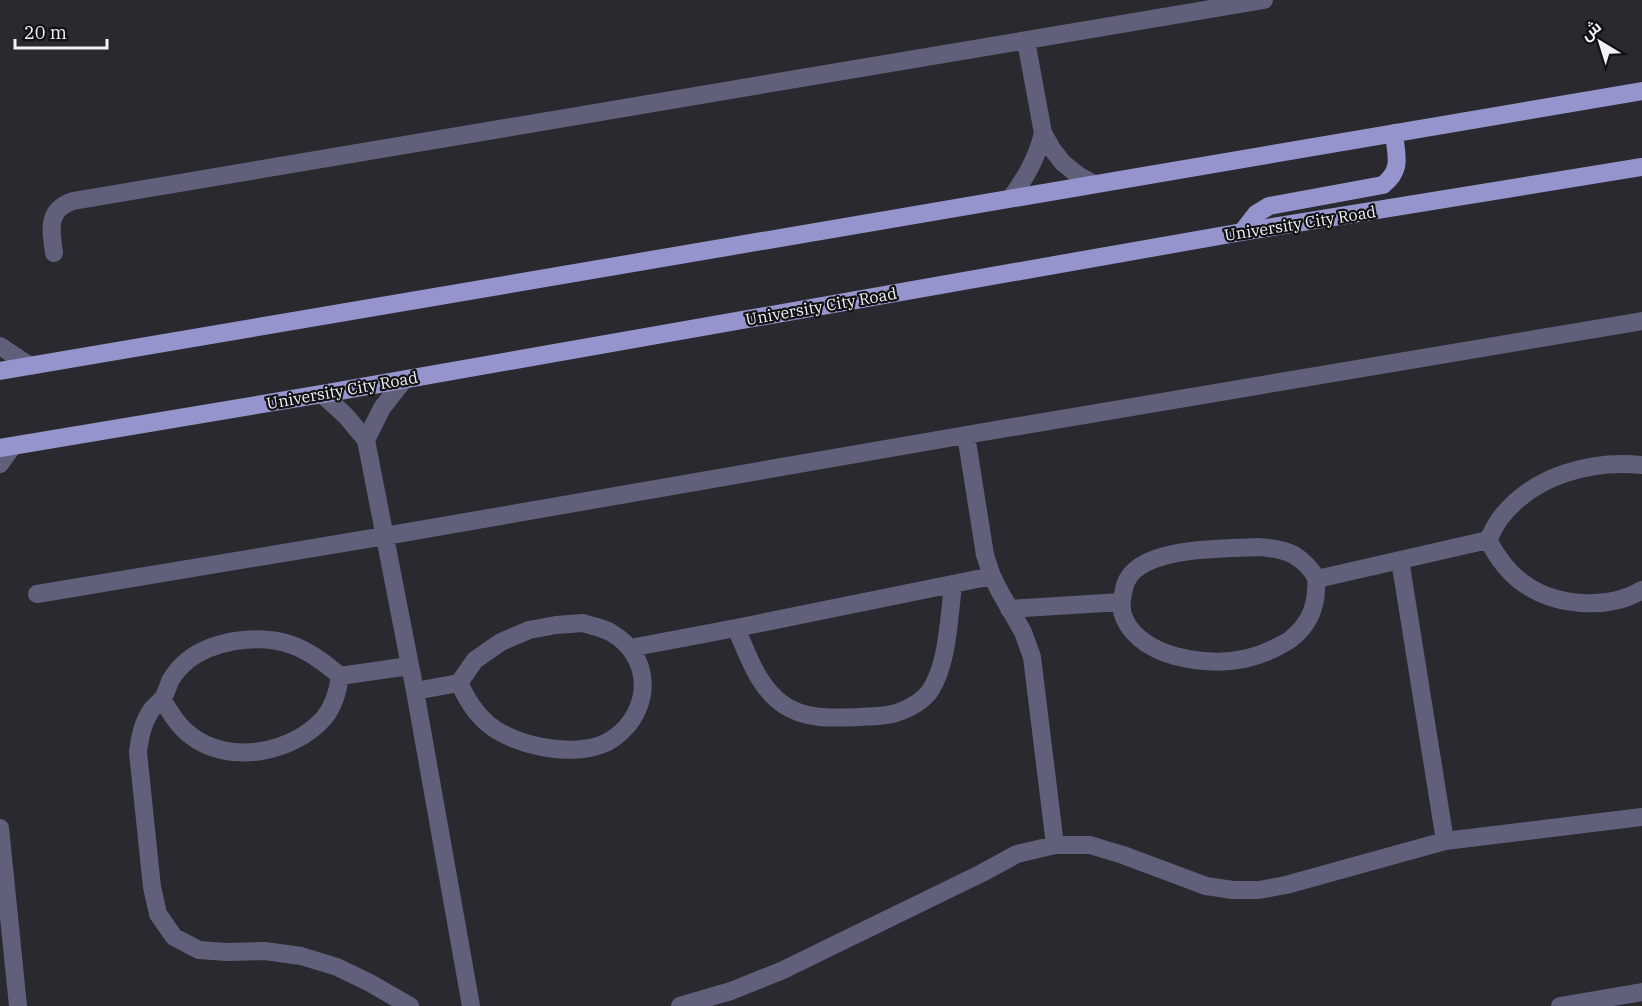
<svg xmlns="http://www.w3.org/2000/svg" width="1642" height="1006" font-family="'IBM Plex Serif',Cairo,serif">
  <style>
    .lines { fill: none; stroke-linecap: round; stroke-linejoin: round }
    .minor { stroke: #60607b; stroke-width: 18 }
    .major { stroke: #9594cc; stroke-width: 18 }
    .labels { text-anchor: middle; dominant-baseline: central; stroke-width: 4.5; stroke-linejoin: round; paint-order: stroke }
    .street-label { font-size: 16px; fill: #f2f3f7; stroke: #121215 }
  </style>
  <rect width="100%" height="100%" fill="#29292f"/>
  <g class="lines">
    <path class="minor" d="M1026 41 1043 133 1052 149 1063 163 1078 175 1094 184
      M1011 198C1026 177 1037 158 1043 133
      M54 253C51 230 46 210 73 201L1264 0
      M0 346 30 366
      M322 394 346 416 366 440 415 691 471 1006
      M966 435 985 555 992 576 1000 592 1023 632 1032 657 1055 845
      M366 440 382 408 404 380
      M0 464 13 446
      M1488 540C1497 557 1507 572 1523 583 1554 606 1608 611 1642 590
      M1259 547C1270 548 1283 549 1294 555 1302 560 1312 569 1316 578 1317 582 1316 587 1316 591 1315 610 1307 626 1292 638 1288 642 1282 644 1277 647 1245 664 1210 665 1175 656 1156 651 1134 639 1125 620 1121 612 1121 602 1123 594 1124 585 1128 576 1135 570 1162 547 1224 549 1259 547Z
      M1400 560 1445 841
      M1317 579 1488 540C1492 532 1496 523 1502 516 1535 475 1591 460 1642 465
      M37 594 385 536 966 435 1642 321
      M1009 609 1121 602
      M583 623C592 626 602 628 610 632 653 656 653 710 614 738 583 761 515 747 488 724 474 712 467 699 459 683L475 660 501 642 529 630 556 625Z
      M736 628C748 655 758 688 784 705 806 720 833 718 859 717 871 716 884 717 896 713 908 709 922 702 930 691 948 664 949 617 953 585
      M630 648 736 628 992 576
      M340 676 409 666
      M415 691 459 683
      M162 699C170 712 177 725 190 735 229 766 293 753 324 718 334 706 338 691 340 676 307 647 280 634 235 641 218 644 202 649 188 660 182 665 174 674 170 681 168 687 166 693 163 698 160 702 156 705 153 708 143 721 140 736 138 752L152 887 158 914 174 937 199 950 227 952 265 951 301 956 337 967 370 983 410 1006
      M0 828 18 1006
      M680 1006 731 991 781 971 982 873 1017 854 1055 845H1090L1123 855 1206 886 1233 890H1259L1286 885 1445 841 1642 817
      M1560 1006 1642 992"/>
    <path class="major" d="M1242 232 1256 214 1269 206 1383 185C1403 169 1396 156 1394 133
      M0 371 1642 91
      M0 448 322 394 1242 232 1642 167"/>
  </g>
  <g class="labels">
    <g class="street-label">
      <text transform="translate(1300 223) rotate(-9)">University City Road</text>
      <text transform="translate(821 306) rotate(-10)">University City Road</text>
      <text transform="translate(342 390) rotate(-10)">University City Road</text>
    </g>
  </g>
  <g transform="translate(1600 42) rotate(322)" stroke="#121215" stroke-width="4.5" paint-order="stroke">
  <path d="M0-4.5L10 22L0 15L-10 22Z" fill="#f2f3f7"/>
  <text y="-9" font-size="16" font-weight="bold" text-anchor="middle" fill="#f2f3f7">ش</text>
  </g>
  <path d="M15 39v9h92v-9" fill="none" stroke="#f2f3f7" stroke-width="3"/>
  <text x="24" y="39" font-size="18" fill="#f2f3f7" stroke="#121215" stroke-width="4.5" paint-order="stroke">20 m</text>
</svg>
